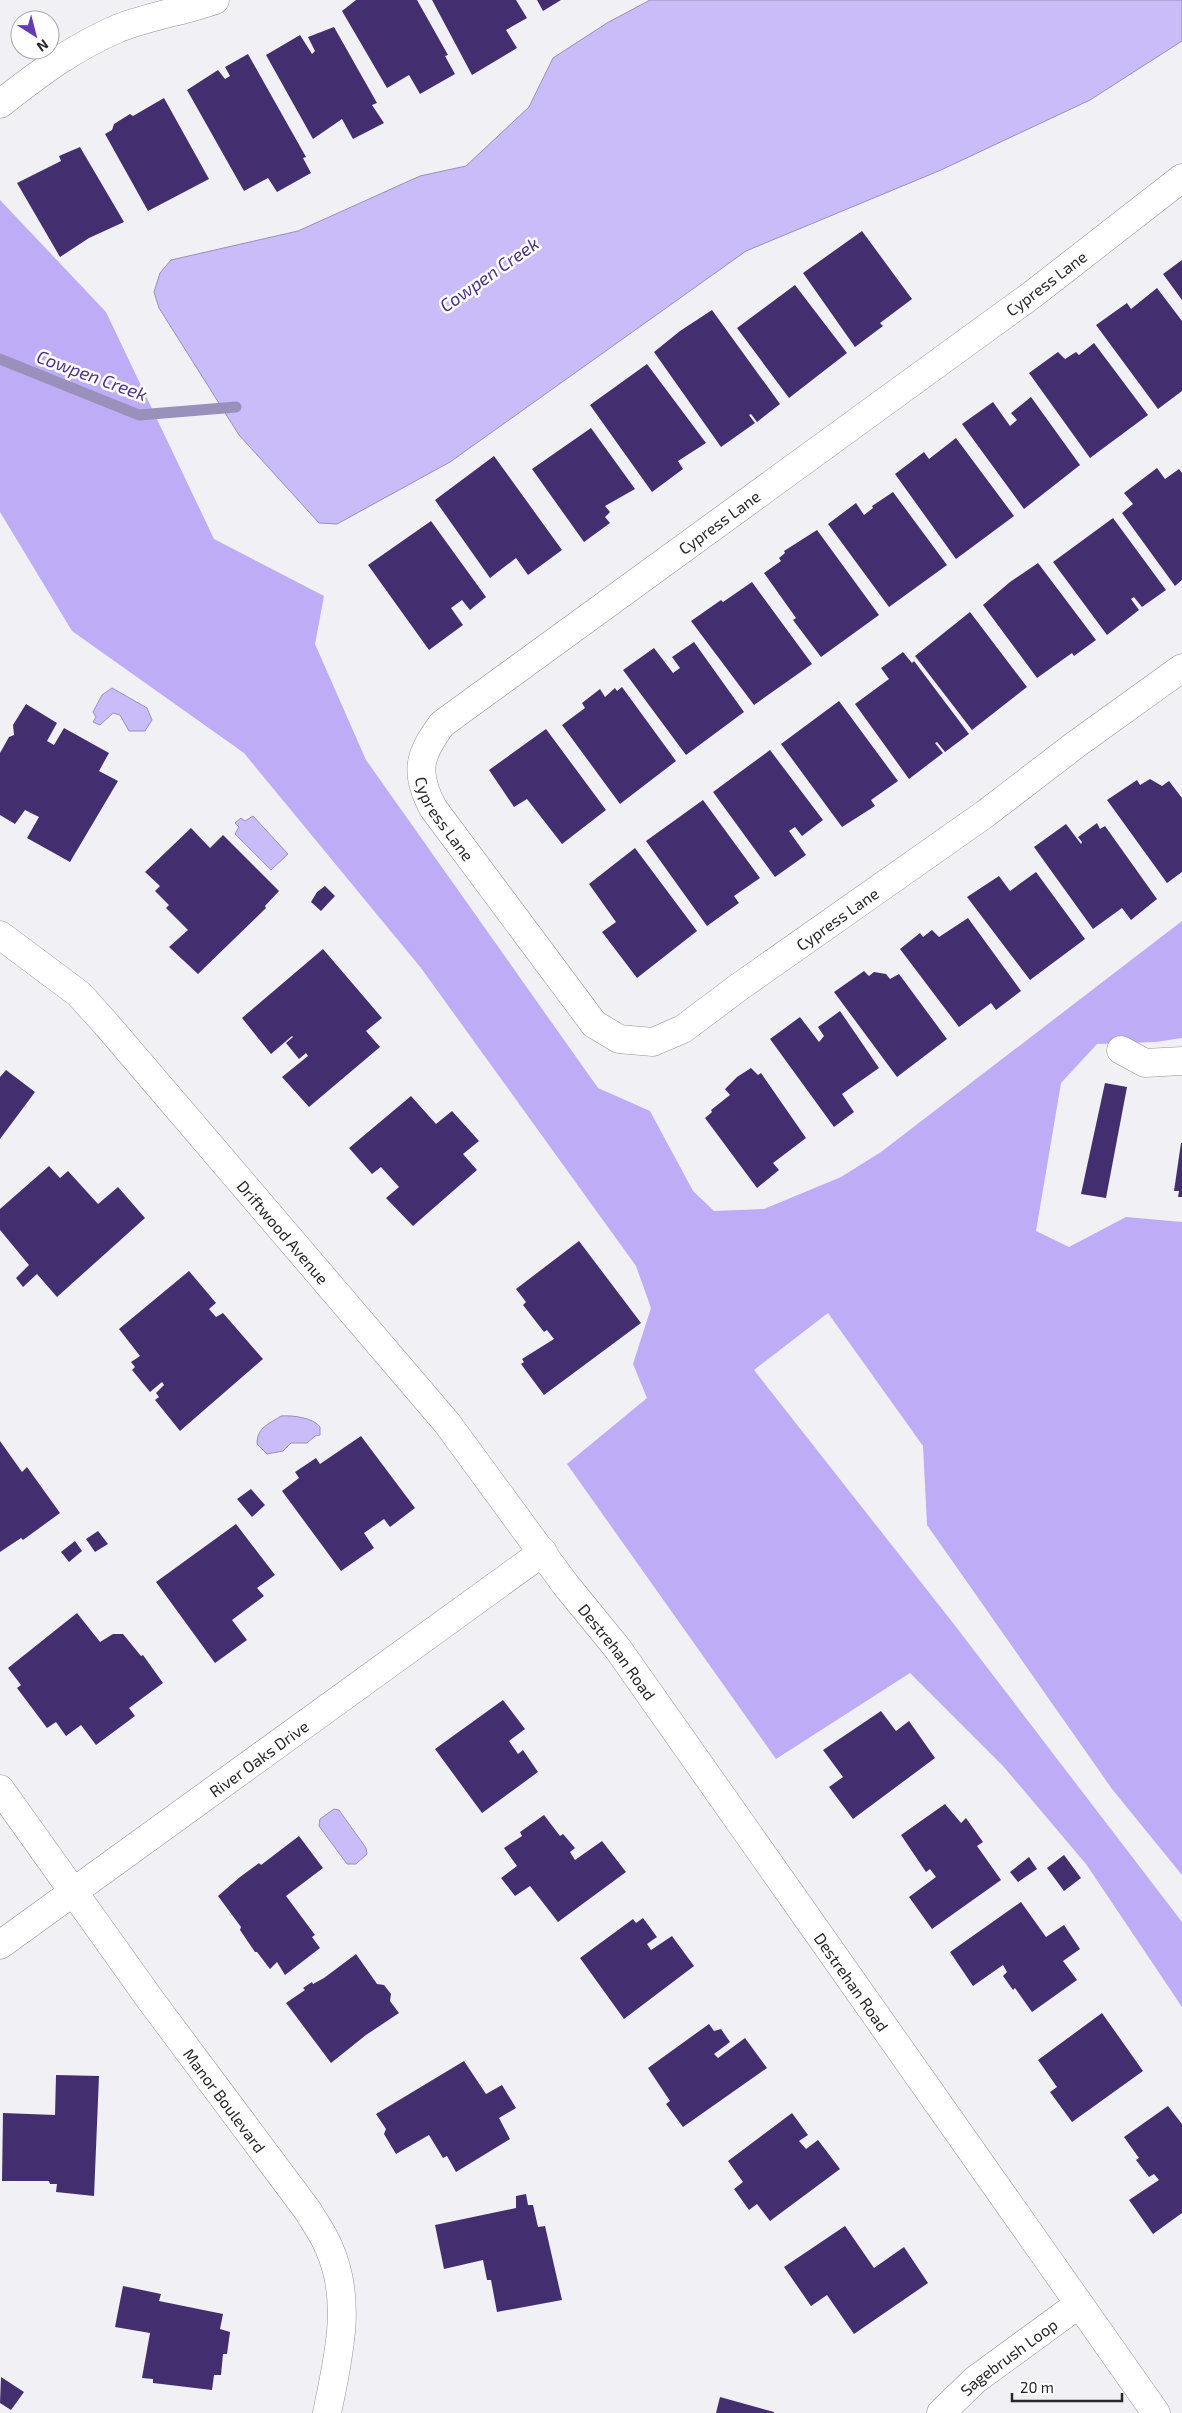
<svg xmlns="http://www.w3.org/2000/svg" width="1182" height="2413" font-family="'Exo 2',sans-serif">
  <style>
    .forest { fill: #beacf7 }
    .water { fill: #c9bcf9; stroke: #9990bb }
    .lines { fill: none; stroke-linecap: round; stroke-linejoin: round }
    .stream { stroke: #9990bb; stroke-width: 11 }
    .building { fill: #432f6f }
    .minor-casing { stroke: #949498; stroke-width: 29 }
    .minor { stroke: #fff; stroke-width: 28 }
    .labels { text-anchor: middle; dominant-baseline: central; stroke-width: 5; stroke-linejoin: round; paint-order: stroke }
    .street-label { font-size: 16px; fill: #28282a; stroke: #fefeff }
    .water-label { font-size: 18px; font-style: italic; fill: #4e3287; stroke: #fefeff }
  </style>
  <rect width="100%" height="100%" fill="#f1f0f5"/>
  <path class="forest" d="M0 200 106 312 214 539 324 596 315 644 366 760 598 1088 650 1111 693 1191 714 1211 764 1209 841 1177 881 1152 1182 921V1038L1156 1042 1097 1044 1061 1083 1036 1231 1069 1247 1126 1217 1182 1222V1875L1112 1789 927 1525 923 1446 828 1313 754 1370 953 1623 1182 1922V2007L1086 1864 1003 1766 910 1673 776 1759 567 1464 647 1398 633 1364 651 1308 636 1266 421 968 244 753 72 631 0 512Z"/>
  <path class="water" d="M650 0H1182V41L1090 100 941 170 746 251 450 462 337 524 319 523 239 435 159 308 154 292 160 273 171 260 298 231 420 176 466 166 529 107 553 58 607 23Z
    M112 688 147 708 152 720 145 731H129L120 715 113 713 100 725 93 722 96 717 93 712 102 695Z
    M253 816 288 854 271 870 235 834 239 827 235 823 241 818 245 821Z
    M281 1416C293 1415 314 1418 320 1427V1435L315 1436 307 1443H291L283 1451 267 1454 257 1444C257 1427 269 1424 281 1416Z
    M334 1809 339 1810 366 1848 367 1854 356 1864H347L319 1826 320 1819Z"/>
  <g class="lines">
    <path class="stream" d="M0 359 139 415 236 407"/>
  </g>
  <path class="building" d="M356 0H417L448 55 445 56 455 74 420 94 409 75 387 88 342 11Z
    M432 0H516L527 18 506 30 517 48 472 75Z
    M537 0H561L543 11Z
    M334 27 377 103 372 105 384 123 353 139 342 119 313 139 266 55 300 35 312 54 315 51 308 37Z
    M248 54 306 157 303 158 311 173 277 192 268 178 244 191 187 90 218 70 225 79 230 76 225 67Z
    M164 98 209 179 148 211 105 134 112 130 114 124 130 114 133 116Z
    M80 147 124 222 89 238 60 257 17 183 61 161 59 156Z
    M862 231 912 299 880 323 883 326 855 347 803 273Z
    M1182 260V300L1163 274Z
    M795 285 847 353 789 398 737 328Z
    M1157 288 1182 321V391L1158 409 1096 325 1127 303 1131 309Z
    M712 310 780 404 757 422 751 414 749 415 755 423 721 447 654 352 680 331Z
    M1094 343 1148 415 1090 458 1029 373 1058 352 1065 359 1076 352 1079 355Z
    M647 364 706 443 678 461 683 469 652 492 590 405Z
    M1031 397 1080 465 1024 509 962 424 993 402 1010 426 1017 420 1011 413Z
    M591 428 635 489 605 506 610 512 605 517 610 523 584 542 532 469Z
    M956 438 1014 516 956 559 895 474 924 452 929 459Z
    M494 456 562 550 528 575 516 558 490 578 435 500Z
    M1157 468 1165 479 1179 469 1182 473V580L1175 586 1122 513 1133 504 1124 493Z
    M893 492 947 565 889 607 828 524 856 503 864 515 873 508 872 506Z
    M1113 518 1166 590 1142 607 1134 597 1131 599 1139 610 1107 635 1053 562Z
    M431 521 486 597 470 610 462 600 451 608 463 625 429 650 368 565Z
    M817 530 879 615 821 657 793 620 796 618 764 573 781 561 779 558 785 553 784 551Z
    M1038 563 1096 640 1074 656 1072 653 1037 678 983 605 1010 582Z
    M752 582 812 664 754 705 691 621 721 600 723 602Z
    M970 612 1027 687 972 730 915 656Z
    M694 642 744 712 686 755 623 670 654 648 673 673 680 668 672 657Z
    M903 652 912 663 914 661 969 734 945 752 937 742 935 743 943 753 909 779 855 704 889 679 881 668Z
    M622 687 676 761 620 804 562 725 585 708 582 703 600 689 605 697 615 688 617 691Z
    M839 701 898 781 871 800 875 806 842 827 781 744Z
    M26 704 57 723 47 741 54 745 64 728 109 753 99 771 118 781 70 862 27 838 39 817 25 810 15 824 0 815V753L9 737 14 735 13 725Z
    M546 729 606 810 562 844 527 799 514 807 489 770Z
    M770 750 823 820 802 836 795 827 789 831 806 855 775 877 713 792Z
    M1150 779 1162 786 1169 781 1182 798V872L1167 883 1107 800 1137 780 1140 785Z
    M703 800 760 878 734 896 739 903 707 926 646 841Z
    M1097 823 1100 829 1105 826 1157 899 1131 920 1122 908 1093 929 1034 847 1066 824 1081 844 1082 842 1078 837Z
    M191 828 210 848 223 835 279 891 265 906 266 908 198 974 169 947 188 930 166 908 169 905 155 891 160 886 145 872Z
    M635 848 697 931 637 978 602 932 616 922 589 884Z
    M1036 872 1085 939 1030 980 967 897 999 876 1010 891Z
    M325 886 335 896 321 911 311 902 317 892Z
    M968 918 1021 991 996 1010 991 1003 959 1027 900 949 920 933 923 937 932 930 939 937Z
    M323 949 382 1018 366 1031 380 1047 309 1107 282 1077 308 1056 306 1053 299 1059 286 1043 293 1037 292 1036 271 1054 242 1018Z
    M864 971 869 976 874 972 886 974 890 979 899 974 947 1039 897 1077 834 992Z
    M840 1011 879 1068 842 1094 854 1112 834 1127 770 1039 800 1017 819 1042 824 1036 818 1027Z
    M751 1068 758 1075 761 1073 806 1138 773 1163 779 1170 757 1188 705 1118 712 1112 711 1110 730 1095 725 1089 737 1077Z
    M6 1070 35 1092 0 1139V1077Z
    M1105 1083 1127 1087 1106 1198 1081 1194Z
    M411 1096 436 1124 452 1111 479 1141 463 1154 477 1170 413 1226 386 1198 399 1187 381 1167 372 1174 349 1148Z
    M1181 1143H1182V1197H1178L1179 1191H1174Z
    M49 1166 60 1178 68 1171 98 1204 118 1187 145 1218 57 1297 37 1274 23 1287 16 1278 29 1265 0 1230V1209Z
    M579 1241 641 1323 544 1395 521 1364 524 1362 522 1359 554 1339 547 1330 544 1332 523 1305 526 1302 516 1289Z
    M189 1271 216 1303 209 1309 216 1317 223 1313 263 1359 180 1431 155 1400 159 1397 156 1393 164 1385 162 1382 150 1392 132 1370 135 1367 131 1362 140 1356 119 1329Z
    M361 1436 415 1508 390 1527 384 1519 364 1533 374 1548 341 1571 282 1491 299 1478 295 1472 316 1458 320 1464Z
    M0 1441 22 1472 27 1467 60 1513 23 1540 21 1538 0 1552Z
    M251 1489 265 1505 252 1517 237 1499Z
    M236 1524 275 1575 257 1588 264 1596 232 1620 247 1640 215 1663 156 1582Z
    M98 1531 108 1544 95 1552 86 1539Z
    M75 1541 82 1551 69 1562 61 1552Z
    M77 1613 100 1642 113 1634H123L141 1656 143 1655 163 1683 129 1708 135 1716 96 1745 81 1725 66 1736 56 1722 47 1728 17 1688 21 1685 8 1668Z
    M503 1700 525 1729 509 1741 518 1754 523 1750 538 1772 482 1813 435 1749Z
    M881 1711 896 1731 909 1721 935 1758 853 1819 829 1787 843 1777 823 1750Z
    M945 1804 961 1823 966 1818 983 1842 977 1846 1001 1880 932 1929 909 1897 936 1877 930 1869 926 1872 901 1835Z
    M544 1815 560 1836 563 1834 575 1848 570 1852 575 1860 602 1841 626 1872 558 1922 530 1886 515 1896 501 1878 517 1866 504 1848 522 1836 520 1832Z
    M299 1836 323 1868 286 1896 315 1935 312 1937 320 1948 285 1975 277 1962 270 1969 257 1952H255L240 1930 241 1927 218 1896 240 1877 259 1863 261 1865Z
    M1064 1855 1081 1878 1064 1891 1047 1868Z
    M1029 1857 1037 1869 1018 1882 1010 1872Z
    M1021 1902 1046 1937 1064 1925 1080 1949 1063 1961 1077 1980 1032 2012 1015 1988 1013 1990 1003 1976 1007 1972 1003 1965 973 1986 950 1952Z
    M643 1918 657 1937 647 1944 651 1950 672 1936 694 1966 624 2019 580 1958 633 1919 636 1923Z
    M356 1954 377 1984 384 1985 391 1994 390 2001 399 2013 366 2035 331 2063 286 2003 305 1990 303 1988 312 1982 313 1984 324 1978Z
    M1102 2013 1143 2071 1072 2122 1050 2092 1057 2087 1038 2060Z
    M709 2024 714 2031 721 2029 730 2042 714 2054 718 2058 745 2038 767 2068 683 2127 666 2104 670 2101 648 2068Z
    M464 2061 486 2094 502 2085 516 2108 499 2118 510 2139 456 2172 447 2156 443 2158 429 2135 396 2154 384 2134 386 2129 376 2114Z
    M56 2075 99 2076 94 2196 56 2192 57 2184H50L49 2181H2L3 2113 55 2115Z
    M1168 2106 1182 2124V2213L1153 2234 1129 2200 1159 2180 1154 2174 1149 2177 1136 2160 1139 2158 1124 2137Z
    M792 2113 808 2135 799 2141 806 2149 818 2140 840 2169 770 2221 757 2204 749 2210 734 2189 743 2182 728 2161Z
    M526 2194 528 2205H533L538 2227 545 2226 562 2300 497 2312 491 2280H487L483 2260 444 2269 435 2225 516 2208V2196Z
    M845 2226 874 2268 904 2247 928 2283 854 2334 827 2295 811 2306 784 2267Z
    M123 2286 161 2294 159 2301 223 2314 220 2329 230 2332 227 2354H223L221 2375H214L212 2390 153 2383V2379L142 2378 150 2333 115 2327Z
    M1 2377 24 2392 11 2410 0 2403Z
    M720 2397 774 2412V2413H716Z"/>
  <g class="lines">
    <g class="minor-casing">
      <g id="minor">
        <path d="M0 104C38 74 74 47 119 28 150 16 184 11 215 0"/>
        <path id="s1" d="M1182 178 1033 294 442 724C419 755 414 772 433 808L594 1024 619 1039 653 1042 683 1029 739 987 985 814 1075 745 1182 668"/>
        <path id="s2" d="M0 935 79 994 107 1025 447 1423 565 1584 618 1649 1156 2413"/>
        <path d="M1121 1050 1145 1063 1182 1061"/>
        <path id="s3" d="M0 1789 152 2002 308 2211C315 2223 324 2235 329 2248 353 2301 338 2359 327 2413"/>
        <path id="s4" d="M0 1945 543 1552"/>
        <path id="s5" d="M941 2413 975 2380 1079 2304"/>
      </g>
    </g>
    <use href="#minor" class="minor"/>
  </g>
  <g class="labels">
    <g class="street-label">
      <text transform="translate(1046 283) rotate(-37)">Cypress Lane</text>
      <text transform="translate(719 522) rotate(-36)">Cypress Lane</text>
      <text stroke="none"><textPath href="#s1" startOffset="1026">Cypress Lane</textPath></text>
      <text stroke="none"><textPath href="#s1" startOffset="1566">Cypress Lane</textPath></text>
      <text stroke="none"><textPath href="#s2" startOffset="412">Driftwood Avenue</textPath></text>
      <text stroke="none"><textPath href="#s2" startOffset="949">Destrehan Road</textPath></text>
      <text stroke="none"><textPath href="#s4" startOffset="319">River Oaks Drive</textPath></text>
      <text stroke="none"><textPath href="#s2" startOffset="1354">Destrehan Road</textPath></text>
      <text stroke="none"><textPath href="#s3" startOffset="384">Manor Boulevard</textPath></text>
      <text stroke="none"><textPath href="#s5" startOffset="88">Sagebrush Loop</textPath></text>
    </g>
    <g class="water-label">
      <text transform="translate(489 274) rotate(-35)">Cowpen Creek</text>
      <text transform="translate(92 375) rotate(20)">Cowpen Creek</text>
    </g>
  </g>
  <g transform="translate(35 35) rotate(144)"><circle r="24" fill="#fefeff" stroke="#a8a8aa"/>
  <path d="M0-4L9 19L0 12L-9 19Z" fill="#663bb3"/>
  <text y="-8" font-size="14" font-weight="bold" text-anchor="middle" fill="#28282a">N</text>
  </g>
  <path d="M1012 2393v8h110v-8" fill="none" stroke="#28282a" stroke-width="2.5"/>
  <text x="1020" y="2393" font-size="15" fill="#28282a" stroke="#fefeff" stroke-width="4" paint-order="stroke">20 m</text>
</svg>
